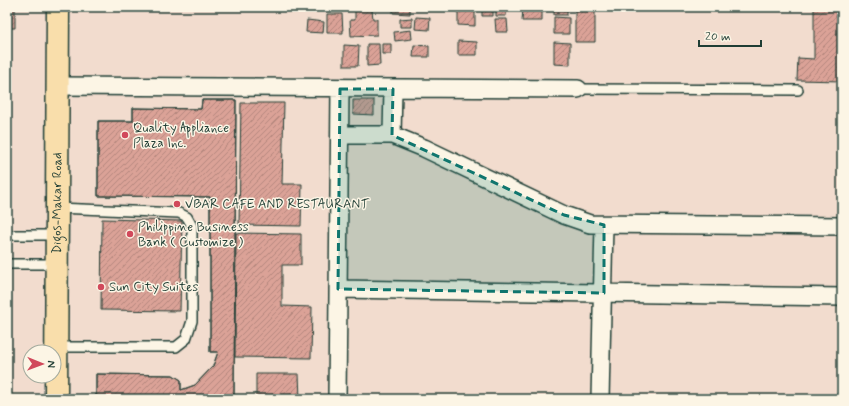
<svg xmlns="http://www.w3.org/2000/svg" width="849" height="406" font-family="Mynerve,sans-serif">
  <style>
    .built { fill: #ebcbbe }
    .building { fill: url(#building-hatch); stroke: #1f3d34 }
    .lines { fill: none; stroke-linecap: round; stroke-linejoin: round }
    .service-casing { stroke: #1f3d34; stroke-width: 12 }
    .minor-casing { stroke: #1f3d34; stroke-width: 20 }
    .primary-casing { stroke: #1f3d34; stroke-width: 25 }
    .service { stroke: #fcf5e5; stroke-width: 9 }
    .minor { stroke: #fcf5e5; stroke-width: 17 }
    .primary { stroke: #f9deab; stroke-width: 22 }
    .marked { fill: #0f766e; fill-opacity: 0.2; stroke: #0f766e; stroke-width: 3; stroke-dasharray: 8 5; stroke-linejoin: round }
    .poi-dot { fill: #d1495b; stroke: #fcf5e5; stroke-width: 1.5 }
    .labels { text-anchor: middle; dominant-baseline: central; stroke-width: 3; stroke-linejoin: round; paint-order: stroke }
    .poi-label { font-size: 13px; fill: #1f3d34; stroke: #fcf5e5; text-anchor: start }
    .street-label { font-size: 13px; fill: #1f3d34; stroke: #fcf5e5 }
  </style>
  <defs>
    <pattern id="building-hatch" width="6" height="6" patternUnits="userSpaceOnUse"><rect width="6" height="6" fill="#dba297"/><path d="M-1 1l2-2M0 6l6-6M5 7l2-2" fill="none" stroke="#b1857c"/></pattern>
  </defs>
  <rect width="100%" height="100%" fill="#f2dcce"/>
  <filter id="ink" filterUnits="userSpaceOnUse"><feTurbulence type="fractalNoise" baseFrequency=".025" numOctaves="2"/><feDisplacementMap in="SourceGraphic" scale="8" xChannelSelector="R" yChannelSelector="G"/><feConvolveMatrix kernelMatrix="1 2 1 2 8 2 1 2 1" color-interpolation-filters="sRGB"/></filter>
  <g filter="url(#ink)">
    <path class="built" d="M7 221H10L7 373Z"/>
    <path class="building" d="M7 7H15V28H7Z
      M393 7H410V14L393 13Z
      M458 7H475V26L458 25Z
      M482 7H493V16H482Z
      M496 7H506V16H496Z
      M554 7H567V15H554Z
      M575 7H595V42H575Z
      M814 7H842V81L797 80 798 58 814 59Z
      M523 8H542V21H522Z
      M355 10H372L373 19H377V35L351 36 350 20H355Z
      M327 14H342L343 33H327Z
      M416 17 430 18 429 30 415 29Z
      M554 17 569 18V34H554Z
      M412 18V27H400V19Z
      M495 19H507L508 32H496Z
      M307 20 324 22 323 33 306 32Z
      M411 30 412 39 395 41 394 32Z
      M458 41 477 42V55H458Z
      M554 42 570 43V65L554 64Z
      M367 44H379L380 65 367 66Z
      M382 44H391V54H382Z
      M344 45 359 46 358 66H344Z
      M414 45 429 46V57H413Z
      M202 100H236L234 399H96V374L173 375 181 380V390L195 385 213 366 218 352H210V197L98 196V121H133V108L201 109Z
      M202 100H236L234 399H96V374L173 375 181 380V390L195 385 213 366 218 352H210V197L98 196V121H133V108L201 109Z
      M353 100H374V115L353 114Z
      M241 103H284L282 184H302L301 226 239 225Z
      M102 219 182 221 180 311 101 310Z
      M236 233 301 234V265H282V306L312 307 311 358 235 357Z
      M256 374H299L300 399H256Z"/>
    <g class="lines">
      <g class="service-casing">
        <path id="service" d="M578 89 798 90
          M7 235H57
          M7 264H57
          M56 347H176L186 339 192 321V226L187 217 179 213 57 208"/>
      </g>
      <g class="minor-casing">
        <path id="minor" d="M58 86 578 89
          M340 135H392L424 148 564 215 590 224 842 226
          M392 135 393 89
          M338 289 842 297
          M337 399 340 89
          M600 399 604 225"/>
      </g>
      <g class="primary-casing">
        <g id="primary">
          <path id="s1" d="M56 399 58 7"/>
        </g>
      </g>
      <use href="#service" class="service"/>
      <use href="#minor" class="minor"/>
      <use href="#primary" class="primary"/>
    </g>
  </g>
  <path class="marked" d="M340 89H393L392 135 564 215 604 225V293L338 289Z"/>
  <g class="poi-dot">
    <circle cx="125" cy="135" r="4"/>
    <circle cx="177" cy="204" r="4"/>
    <circle cx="130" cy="234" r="4"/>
    <circle cx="101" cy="287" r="4"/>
  </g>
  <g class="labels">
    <g class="poi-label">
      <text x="133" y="128">Quality Appliance<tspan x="133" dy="15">Plaza Inc.</tspan></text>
      <text x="185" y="204">VBAR CAFE AND RESTAURANT</text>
      <text x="138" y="227">Philippine Business<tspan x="138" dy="15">Bank ( Customize )</tspan></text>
      <text x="109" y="287">Sun City Suites</text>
    </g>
    <g class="street-label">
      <text stroke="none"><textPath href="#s1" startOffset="196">Digos-Makar Road</textPath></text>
    </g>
  </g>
  <rect width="849" height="406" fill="none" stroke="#fcf5e5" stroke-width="24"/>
  <rect x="12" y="12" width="825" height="382" fill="none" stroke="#1f3d34" stroke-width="1.5" filter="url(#ink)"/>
  <g transform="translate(42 364) rotate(91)"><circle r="19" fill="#fcf5e5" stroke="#a4ab9e"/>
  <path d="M0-3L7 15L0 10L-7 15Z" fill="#d1495b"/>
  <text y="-6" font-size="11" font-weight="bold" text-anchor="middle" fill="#1f3d34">N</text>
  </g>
  <path d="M699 40v6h62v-6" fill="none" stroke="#1f3d34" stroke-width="2"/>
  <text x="705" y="40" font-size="12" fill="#1f3d34" stroke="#fcf5e5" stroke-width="3" paint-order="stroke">20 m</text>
</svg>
